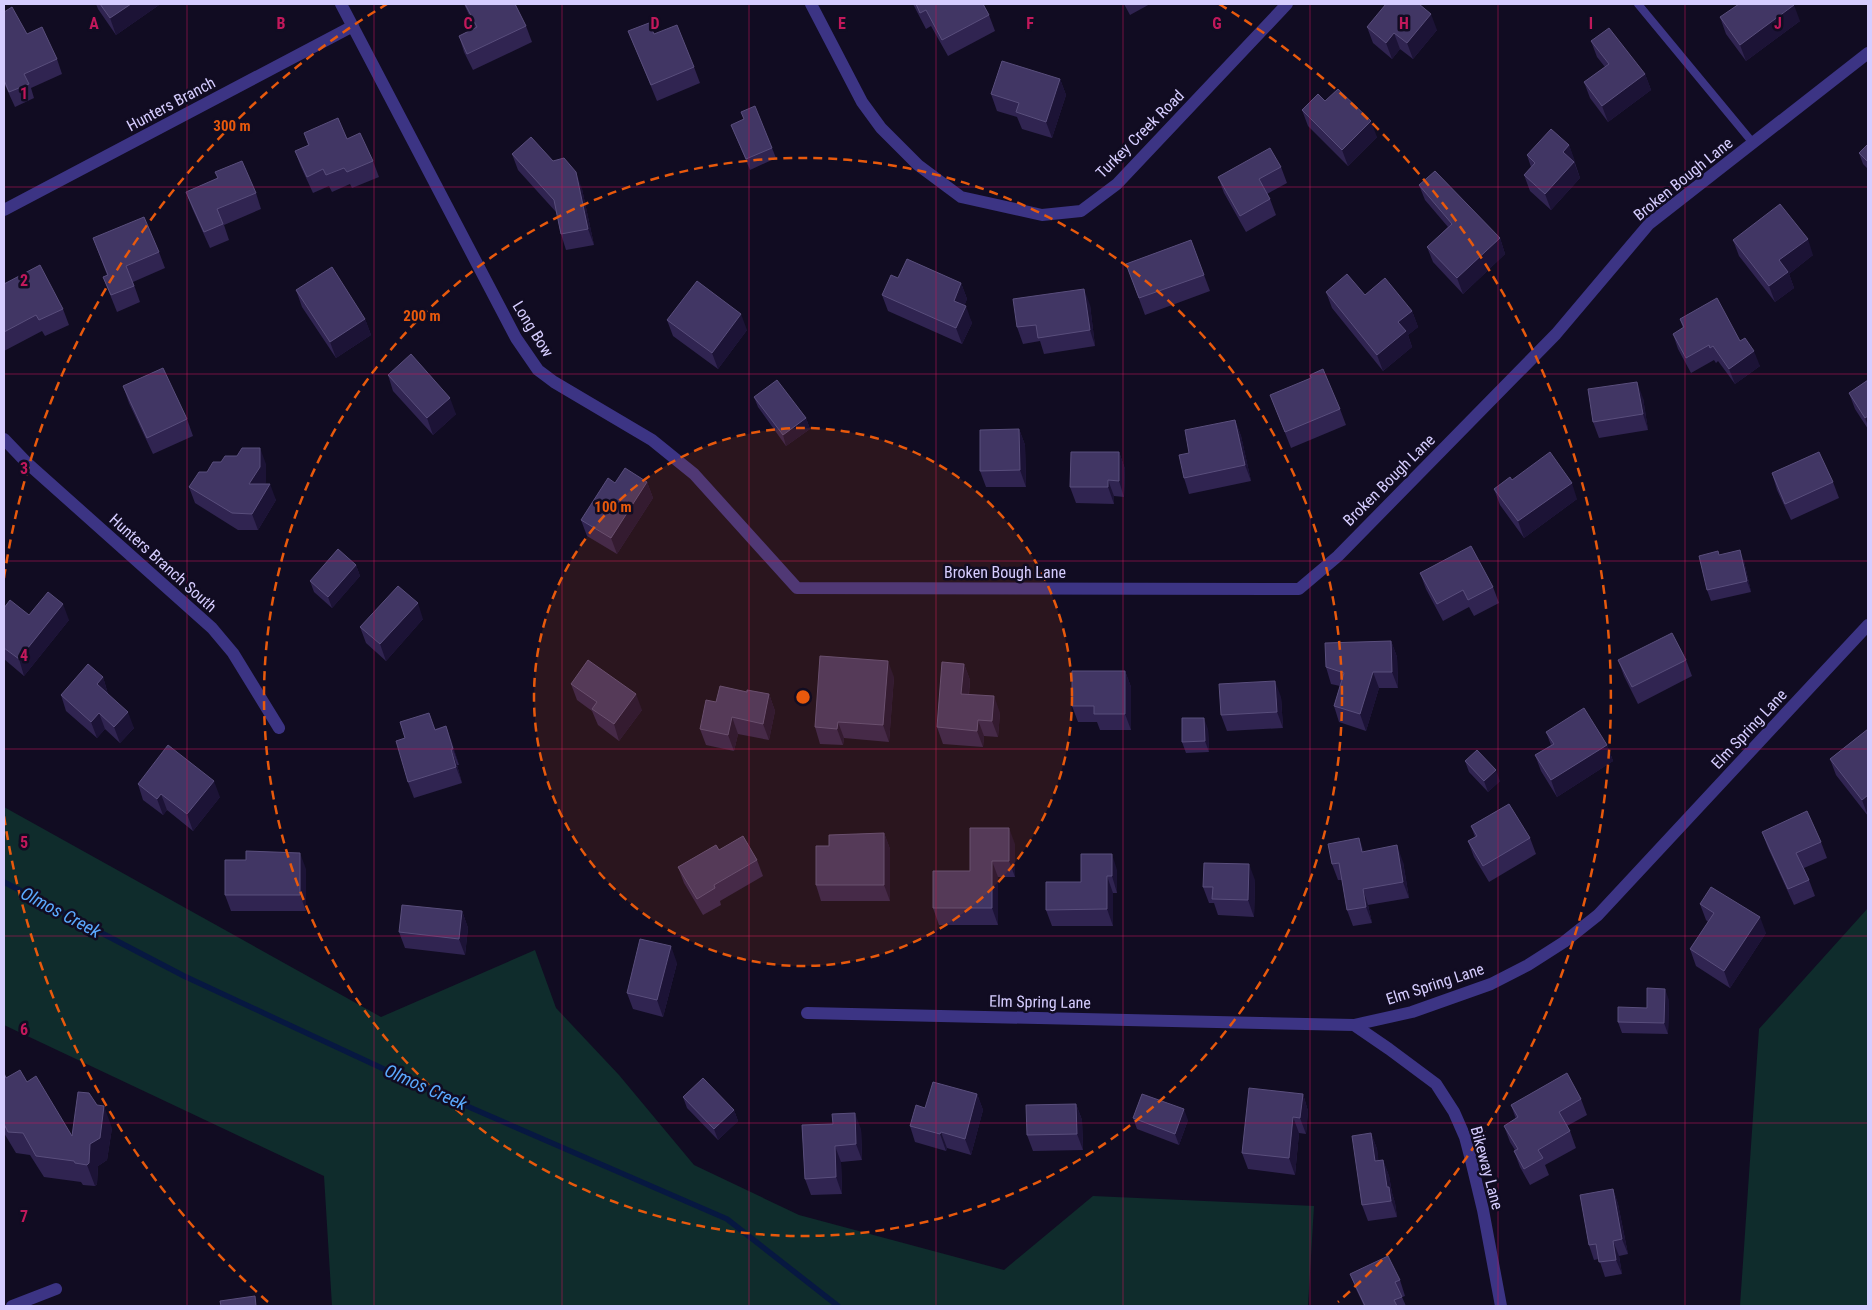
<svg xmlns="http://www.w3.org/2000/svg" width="1872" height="1310" font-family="'Roboto Condensed',sans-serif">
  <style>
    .green { fill: #0f2c2c }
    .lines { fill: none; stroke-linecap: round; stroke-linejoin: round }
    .stream { stroke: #071841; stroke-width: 5.5 }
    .service { stroke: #3c3484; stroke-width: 8 }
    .minor { stroke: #3c3484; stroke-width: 12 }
    .wall { fill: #302451 }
    .shaded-wall { fill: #1c1336 }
    .building { fill: #413664; stroke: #594e7c }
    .grid { fill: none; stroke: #c2185b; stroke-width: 1; stroke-opacity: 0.55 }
    .ring { fill: none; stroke: #e8590c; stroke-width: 2.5; stroke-dasharray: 9 6 }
    .labels { text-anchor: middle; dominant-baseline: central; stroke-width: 5; stroke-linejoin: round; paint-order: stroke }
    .street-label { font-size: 16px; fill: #d6cdff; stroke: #110c22 }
    .water-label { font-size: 18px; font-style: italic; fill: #5baaff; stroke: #110c22 }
    .grid-label { font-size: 16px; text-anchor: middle; font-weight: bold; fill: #c2185b; stroke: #110c22; stroke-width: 5; stroke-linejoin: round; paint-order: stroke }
    .centre { fill: #e8590c; stroke: #110c22; stroke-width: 2.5 }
    .ring-label { font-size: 15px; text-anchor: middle; font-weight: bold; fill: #e8590c; stroke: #110c22; stroke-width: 5; stroke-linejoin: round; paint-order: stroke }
  </style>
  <rect width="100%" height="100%" fill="#110c22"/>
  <path class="green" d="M4 807 381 1017 535 950 556 1008 619 1075 694 1165 799 1215 1004 1270 1093 1196 1314 1206 1308 1306H332L324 1176 4 1025Z
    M1868 908V1306H1740L1759 1029Z"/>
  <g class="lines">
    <path class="stream" d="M4 882 184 976 416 1084 727 1219 838 1306"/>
    <path class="service" d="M1638 4 1753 143"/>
    <path class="minor" d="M341 4 516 338 538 370 554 382 652 440 694 474 797 588 1299 589 1338 556 1556 334 1649 224 1868 53
      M811 4 862 102 881 128 918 165 961 197 1042 215 1081 211 1117 184 1287 4
      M4 210 353 26
      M4 439 26 462 212 628 233 653 279 728
      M807 1013 1354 1025 1412 1012 1491 984 1528 965 1564 942 1598 915 1868 625
      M1354 1025 1389 1049 1436 1084 1454 1112 1465 1137 1470 1156 1483 1210 1501 1306
      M12 1306 56 1289"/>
  </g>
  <path class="wall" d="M96 4H159V5L116 35 98 9Z
    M464 4H515L526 26 532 42 473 70 464 52 459 36 475 28Z
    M913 4H983L989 15 995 31 948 56 931 26 926 29Z
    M1124 4H1150L1130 15Z
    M4 12 27 34 57 59 62 74 31 88 34 98 15 107 4 83Z
    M1720 17 1800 21 1746 61 1726 34Z
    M1367 27 1437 30 1413 59 1400 49 1392 59 1373 43Z
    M628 31 654 34 694 67 700 83 657 101Z
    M1591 41 1645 74 1651 90 1608 122 1590 98 1584 82 1605 67 1597 57Z
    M1060 79 1066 95 1052 138 1022 129 1017 117 997 111 991 94Z
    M1325 101 1377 137 1348 166 1308 126 1302 110Z
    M731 125 772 148 776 158 750 170Z
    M304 133 347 139 373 161 379 177 352 188 350 184 332 192 329 186 313 193 301 167 295 151 308 145Z
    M1868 144V169L1863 164 1859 153Z
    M1569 145 1580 178 1551 210 1530 191 1524 175 1531 167 1527 155Z
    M512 154 582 189 594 245 566 250 561 234 556 212 518 170Z
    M1281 167 1287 183 1267 194 1270 199 1276 215 1246 232 1224 193 1218 177Z
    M1419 185 1500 238 1505 254 1463 294 1433 262 1427 247 1448 227 1425 200Z
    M186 192 256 193 261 209 224 225 229 240 210 248 192 208Z
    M93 238 159 252 165 268 133 282 140 302 117 312 103 277 107 275Z
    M1191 240 1210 291 1145 315 1126 264Z
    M1733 240 1813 255 1789 274 1794 288 1775 302 1739 256Z
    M898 278 961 283 967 299 964 306 972 323 962 344 888 311 882 295Z
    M4 284 63 309 69 325 45 336 42 331 4 351Z
    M296 290 365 319 371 335 336 358 302 307Z
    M1326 292 1365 295 1412 311 1418 327 1408 335 1412 347 1383 371 1332 308Z
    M1090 305 1095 346 1044 354 1040 341 1023 344 1017 327Z
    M1680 319 1740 341 1760 366 1735 384 1718 361 1716 363 1714 360 1691 373 1678 349 1673 334 1683 328Z
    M667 320 747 330 718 369 673 336Z
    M388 375 456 414 433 435 393 391Z
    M1868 380V429L1855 409 1849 393Z
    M123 386 187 419 193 436 153 454 129 403Z
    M1270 395 1340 409 1346 425 1291 448Z
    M754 397 806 418 810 429 786 446 758 407Z
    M1643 398 1648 430 1599 438 1593 422Z
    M1235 420 1241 436 1251 481 1189 494 1184 478 1189 453Z
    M1019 429 1025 445 1026 487H986L980 471Z
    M1119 452 1125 469 1124 497 1114 496V504L1076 503 1070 487Z
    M266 464 265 484 276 500 258 530H238L195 503 189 487 207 472Z
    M1772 473 1833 482 1839 498 1791 520 1777 490Z
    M1512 480 1577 499 1524 538 1500 505 1494 489Z
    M647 482 653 498 617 554 587 536 581 520 615 483Z
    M1719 555 1744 561 1751 592 1711 601 1707 590Z
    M356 565 360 576 332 608 314 592 310 581Z
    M1420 573 1493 587 1499 603 1474 616 1469 607 1443 621 1426 589Z
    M4 608 29 615 69 620 24 676 4 659Z
    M423 619 386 661 366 643 360 627Z
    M1391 641 1397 657 1398 688H1379L1366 731 1339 722 1334 706 1340 686 1331 684 1326 667Z
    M1618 660H1686L1692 676 1638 704 1624 676Z
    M964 664 970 680 969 695 1000 713 998 737 984 736 983 747 943 744 937 727Z
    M1125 671 1131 687V730H1100L1097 722H1078L1072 706Z
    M103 677 108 694 134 728 120 743 105 729 97 738 66 711 61 695Z
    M894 677 889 742 844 738 843 745 820 744 815 727Z
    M571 684 642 710 619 741 598 725 592 711 577 700Z
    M747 692 769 694 775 711 769 740 738 734 734 751 706 745 700 729 716 702Z
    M1281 697 1283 728 1227 731 1221 715Z
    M446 726 459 765H457L462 783 414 798 408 782 435 729Z
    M1208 729 1209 752 1186 753 1182 742Z
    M1868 729V816L1836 775 1830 759Z
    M1546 732 1607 745 1613 761 1557 797 1541 771 1535 755 1551 745Z
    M1465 761 1500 781 1488 792 1469 772Z
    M138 784 220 797 193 831 167 810 163 815 143 800Z
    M1471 826 1530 838 1536 854 1489 882 1474 857 1468 841 1475 837Z
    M1762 832 1821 842 1827 858 1804 868 1809 880 1815 896 1794 905 1768 848Z
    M884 833 890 849V901H821L816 885Z
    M1015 844V877H998V925H939L933 908 970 871Z
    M719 850 757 860 763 876 720 901 721 905 703 915 684 883 678 867Z
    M1364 851 1403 862 1409 898 1368 905 1372 923 1353 926 1347 910 1342 880H1338L1332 864Z
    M306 869V911H231L225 895Z
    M1117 870V893H1113V926H1052L1046 910 1081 882Z
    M1255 880 1254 917 1218 915 1214 903H1209L1203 887Z
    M1700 904 1766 933 1730 988 1696 966 1690 949 1708 922 1706 920Z
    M462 911 468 928 465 955 405 948 399 932Z
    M677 963 663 1017 633 1009 627 993Z
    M1669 1000 1668 1034 1622 1033 1618 1022 1647 1008Z
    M4 1073 6 1078 27 1082 72 1136 112 1128 107 1160 98 1166 97 1184 95 1186 83 1185 81 1182 44 1177 30 1155 16 1153 4 1133Z
    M977 1094 983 1110 971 1155 947 1148 946 1151 915 1142 910 1126 925 1108Z
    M1303 1094 1308 1111 1306 1134 1299 1133 1295 1175 1248 1169 1242 1153Z
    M683 1097 734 1110 738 1121 718 1140 687 1108Z
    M1581 1099 1587 1115 1567 1126 1570 1131 1576 1148 1545 1165 1549 1175 1530 1185 1520 1167 1514 1151 1515 1150 1510 1142 1504 1126 1516 1119 1511 1105Z
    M1076 1104 1082 1120 1083 1150 1033 1151 1027 1135Z
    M1133 1118 1188 1120 1179 1145 1137 1129Z
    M802 1125 861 1129 862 1160 841 1162 842 1194 811 1195 805 1179Z
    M1371 1133 1377 1149 1378 1160H1383L1389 1176 1392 1193 1395 1203 1397 1217 1368 1221 1362 1205Z
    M1613 1189 1618 1204 1628 1254 1619 1256 1622 1274 1605 1277 1599 1259 1594 1260 1589 1245Z
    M1350 1274 1400 1280 1405 1296 1402 1297 1406 1306H1364L1356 1289Z"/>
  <path class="shaded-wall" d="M131 4H159V5L116 35 110 18Z
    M1794 5 1800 21 1746 61 1740 45Z
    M1431 14 1437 30 1413 59 1407 43Z
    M1394 33 1400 49 1392 59 1386 43Z
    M1645 74 1651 90 1608 122 1602 106Z
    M1060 79 1066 95 1052 138 1046 122Z
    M1371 121 1377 137 1348 166 1342 150Z
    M1569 145 1575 161 1569 168 1563 152Z
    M1574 162 1580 178 1551 210 1545 194Z
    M576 172 582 189 594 245 588 229Z
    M1500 238 1505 254 1463 294 1457 278Z
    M1808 239 1813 255 1789 274 1794 288 1775 302 1769 286 1779 260Z
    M961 283 967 299 960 317 954 301Z
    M1084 289 1090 305 1095 346 1090 330Z
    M966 306 972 323 962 344 956 328Z
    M1412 311 1418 327 1408 335 1412 347 1383 371 1377 355 1398 322Z
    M741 314 747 330 718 369 712 353Z
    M365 319 371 335 336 358 330 342Z
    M1754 351 1760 366 1735 384 1729 369Z
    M1637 382 1643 398 1648 430 1643 414Z
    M450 398 456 414 433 435 427 418Z
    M1868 416V426L1865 418Z
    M806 418 810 429 786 446 783 435Z
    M1235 420 1241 436 1251 481 1245 465Z
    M1019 429 1025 445 1026 487 1020 470Z
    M260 448 266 464V483L255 500 249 484Z
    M1119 452 1125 469 1124 497 1119 481Z
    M1108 480 1114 496V504L1108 487Z
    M647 482 653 498 617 554 611 538Z
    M1572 483 1577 499 1524 538 1518 521Z
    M270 484 276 500 258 530 252 514Z
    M1740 550 1744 561 1751 592 1747 581Z
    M356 565 360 576 332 608 328 597Z
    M418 603 423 619 386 661 380 644Z
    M63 604 69 620 24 676 19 659Z
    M1391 641 1397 657 1398 688 1392 672Z
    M888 661 894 677 889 742 883 725Z
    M964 664 970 680 967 710 961 694Z
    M1125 671 1131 687V730L1125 714Z
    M1373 672 1379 688 1366 731 1360 714Z
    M103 677 108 694 102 700 97 684Z
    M1275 681 1281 697 1283 728 1277 712Z
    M636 694 642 710 619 741 614 724Z
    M769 694 775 711 769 740 763 724Z
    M994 696 1000 713 998 737 992 721Z
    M128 712 134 728 120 743 114 727Z
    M99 713 105 729 97 738 91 722Z
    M732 717 738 734 734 751 728 735Z
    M1204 718 1208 729 1209 752 1205 741Z
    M978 720 984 736 983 747 977 731Z
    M838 722 844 738 843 745 837 729Z
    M446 726 452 742 459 765 453 749Z
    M1607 745 1613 761 1557 797 1551 780Z
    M451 749 457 765 462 783 456 767Z
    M1496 770 1500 781 1488 792 1484 781Z
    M214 781 220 797 193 831 187 814Z
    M161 794 167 810 163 815 157 799Z
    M1868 795V816L1862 800Z
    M1009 828 1015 844V877L1009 861Z
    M884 833 890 849V901L884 885Z
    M1359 838 1365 854 1362 852Z
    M1397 845 1403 862 1409 898 1403 882Z
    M300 853 306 869V911L300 895Z
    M1112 854 1117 870V893L1112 876Z
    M992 861 998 877V925L992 908Z
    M1249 864 1255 880 1254 917 1248 900Z
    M1107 876 1113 893V926L1107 909Z
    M1363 889 1368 905 1372 923 1366 907Z
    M462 911 468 928 465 955 459 939Z
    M1760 917 1766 933 1730 988 1724 971Z
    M671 946 677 963 663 1017 657 1000Z
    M1665 989 1669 1000 1668 1034 1664 1023Z
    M977 1094 983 1110 971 1155 965 1139Z
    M1303 1094 1308 1111 1306 1134 1300 1118Z
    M1076 1104 1082 1120 1083 1150 1077 1134Z
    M104 1106 112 1128 107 1160 98 1166 97 1184 95 1186 87 1165 90 1144Z
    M1184 1109 1188 1120 1179 1145 1175 1134Z
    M734 1110 738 1121 718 1140 714 1129Z
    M855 1113 861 1129 862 1160 856 1144Z
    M1293 1117 1299 1133 1295 1175 1289 1158Z
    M941 1132 947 1148 946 1151 940 1134Z
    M1371 1133 1377 1149 1381 1177 1375 1161Z
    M835 1146 841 1162 842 1194 836 1177Z
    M1383 1160 1389 1176 1392 1193 1395 1203 1397 1217 1387 1187Z
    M1613 1189 1618 1204 1628 1254 1622 1239Z
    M1613 1241 1619 1256 1622 1274 1616 1260Z"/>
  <path class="building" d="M100 4H131L110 18Z
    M465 4H515L526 26 467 54 459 36 477 27Z
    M916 4H983L989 15 942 40 926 10 920 13Z
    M1386 4H1419L1431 14 1407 43 1394 33 1386 43 1367 27Z
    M1739 4H1793L1794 5 1740 45 1720 17Z
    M12 7 27 34 42 27 57 59 24 74 29 84 9 92 4 80V12Z
    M649 23 654 34 677 25 694 67 651 85 628 31Z
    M1609 28 1645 74 1602 106 1584 82 1609 64 1591 41Z
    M1002 61 1060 79 1046 122 1016 112 1019 103 991 94Z
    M1338 89 1371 121 1342 150 1302 110 1318 94 1325 101Z
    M755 106 772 148 746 159 731 125 744 119 741 112Z
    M338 118 347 139 360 133 373 161 347 172 344 168 326 175 323 169 307 177 295 151 309 145 304 133Z
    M1551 129 1569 145 1563 152 1574 162 1545 194 1524 175 1535 163 1527 155Z
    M531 137 553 161 564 158 576 172 588 229 561 234 554 200 512 154Z
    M1868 144V162L1859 153Z
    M1270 148 1281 167 1259 179 1270 199 1240 216 1218 177Z
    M242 161 256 193 217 209 223 224 204 232 186 192 218 178 215 172Z
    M1435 171 1500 238 1457 278 1427 247 1452 224 1419 185Z
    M1780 204 1808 239 1779 260 1788 272 1769 286 1733 240Z
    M144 217 159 252 126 266 134 286 111 295 103 277 108 275 93 238Z
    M1191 240 1204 275 1139 298 1126 264Z
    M907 259 961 283 954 301 966 306 956 328 882 295 891 275 898 278Z
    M40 265 63 309 39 320 36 315 4 332V284Z
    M332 267 365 319 330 342 296 290Z
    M1347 274 1365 295 1385 278 1412 311 1398 322 1406 331 1377 355 1326 292Z
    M697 281 741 314 712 353 667 320Z
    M1084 289 1090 330 1038 338 1036 325 1017 327 1013 299Z
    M1717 298 1740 341 1745 338 1754 351 1729 369 1713 346 1710 348 1709 345 1686 358 1673 334 1684 327 1680 319Z
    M411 354 450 398 427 418 388 375Z
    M163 368 187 419 147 438 123 386Z
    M1323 369 1340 409 1285 432 1270 395 1311 378 1310 375Z
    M777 380 806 418 783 435 754 397Z
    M1868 380V416L1865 418 1849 393Z
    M1637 382 1643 414 1593 422 1588 389Z
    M1235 420 1245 465 1184 478 1179 455 1189 453 1185 430Z
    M1019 429 1020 470 980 471V430Z
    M242 448H260V467L249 484H270L252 514 232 513 189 487 199 472H207L213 462H221L225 456H237Z
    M1071 452H1119V481L1108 480V487H1070Z
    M1550 452 1572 483 1518 521 1494 489 1510 477 1512 480Z
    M1819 452 1833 482 1785 504 1772 473Z
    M625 468 647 482 611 538 581 520 608 478 615 483Z
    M1471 546 1493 587 1468 600 1463 590 1437 604 1420 573Z
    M338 549 356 565 328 597 310 581Z
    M1740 550 1747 581 1707 590 1699 556 1718 551 1719 555Z
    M398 586 418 603 380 644 360 627Z
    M48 592 63 604 19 659 4 648V608L10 600 29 615Z
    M1672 633 1686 660 1632 687 1618 660Z
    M1391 641 1392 672H1373L1360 714 1334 706 1344 673 1326 667 1325 643Z
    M820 656 888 661 883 725 838 722 837 729 815 727Z
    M588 660 636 694 614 724 592 709 597 702 571 684Z
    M942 662 964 664 961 694 994 696 992 721 978 720 977 731 937 727Z
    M88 664 103 677 97 684 128 712 114 727 99 713 91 722 61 695Z
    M1072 671H1125V714H1094V706H1072Z
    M1275 681 1277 712 1221 715 1219 684Z
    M720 686 747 692V690L769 694 763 724 732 717 728 735 700 729 706 700 716 702Z
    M1584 708 1607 745 1551 780 1535 755 1554 744 1546 732Z
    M429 713 435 730 446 726 453 749H451L456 767 408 782 396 741 405 738 400 722Z
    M1182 718H1204L1205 741 1182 742Z
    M1868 729V795L1862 800 1830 759Z
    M168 745 214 781 187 814 161 794 157 799 138 784Z
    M1477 750 1496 770 1484 781 1465 761Z
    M1509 804 1530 838 1483 866 1468 841 1477 836 1471 826Z
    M1807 811 1821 842 1796 853 1809 880 1788 889 1762 832Z
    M970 828H1009V861H992V908H933V871H970Z
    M884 833V885H816V846H829V835Z
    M743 836 757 860 714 885 715 888 697 899 678 867 716 845 719 850Z
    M1359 838 1362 852 1397 845 1403 882 1363 889 1366 907 1347 910 1339 863 1332 864 1328 844Z
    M246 851 300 853V895H225V860H246Z
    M1081 854H1112V876H1107V909L1046 910V882H1081Z
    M1204 863 1249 864 1248 900 1212 899 1213 887H1203Z
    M1711 887 1760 917 1724 971 1690 949 1714 913 1700 904Z
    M402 905 462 911 459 939 399 932Z
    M640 939 671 946 657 1000 627 993Z
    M1647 988 1665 989 1664 1023 1618 1022V1007L1647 1008Z
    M20 1070 27 1082 36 1076 72 1136 78 1092 89 1093 97 1105 104 1106 100 1138 90 1144 89 1163 87 1165 75 1163 74 1161 36 1156 23 1133 8 1132 4 1124V1073L6 1078Z
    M1567 1073 1581 1099 1559 1112 1570 1131 1538 1150 1543 1158 1524 1169 1514 1151 1518 1149 1504 1126 1518 1117 1511 1105Z
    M703 1078 734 1110 714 1129 683 1097Z
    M933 1082 977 1094 965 1139 941 1132 940 1134 910 1126 916 1105 925 1108Z
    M1249 1088 1303 1094 1300 1118 1293 1117 1289 1158 1242 1153Z
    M1142 1094 1184 1109 1175 1134 1133 1118Z
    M1076 1104 1077 1134 1027 1135 1026 1105Z
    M855 1113 856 1144 835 1146 836 1177 805 1179 802 1125 833 1124 832 1114Z
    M1371 1133 1375 1161 1383 1160 1387 1187H1389L1391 1201 1362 1205 1352 1136Z
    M1613 1189 1622 1239 1613 1241 1616 1260 1599 1262 1596 1244 1589 1245 1580 1195Z
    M1388 1256 1400 1280 1395 1282 1402 1297 1394 1300 1397 1306H1365L1350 1274Z
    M255 1296 256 1306H221L220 1301Z"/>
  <path class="grid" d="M187 4V1306M374 4V1306M562 4V1306M749 4V1306M936 4V1306M1123 4V1306M1310 4V1306M1498 4V1306M1685 4V1306M4 187H1868M4 374H1868M4 561H1868M4 749H1868M4 936H1868M4 1123H1868"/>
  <circle cx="803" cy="697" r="269" fill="#e8590c" fill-opacity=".12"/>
  <g class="ring">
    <circle cx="803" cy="697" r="269"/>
    <circle cx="803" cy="697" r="539"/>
    <path d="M268 1302A808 808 0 0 1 4 816M4 578A808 808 0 0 1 387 4M1219 4A808 808 0 0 1 1338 1302"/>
  </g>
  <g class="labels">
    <g class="street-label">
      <text transform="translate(171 104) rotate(-28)">Hunters Branch</text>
      <text transform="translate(1140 134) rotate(-45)">Turkey Creek Road</text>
      <text transform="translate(1683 179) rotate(-39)">Broken Bough Lane</text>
      <text transform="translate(533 329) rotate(58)">Long Bow</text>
      <text transform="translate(1389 480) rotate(-45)">Broken Bough Lane</text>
      <text transform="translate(163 563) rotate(42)">Hunters Branch South</text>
      <text x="1005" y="572">Broken Bough Lane</text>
      <text transform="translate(1749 729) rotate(-47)">Elm Spring Lane</text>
      <text transform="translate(1435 984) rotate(-18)">Elm Spring Lane</text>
      <text transform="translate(1040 1002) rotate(1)">Elm Spring Lane</text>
      <text transform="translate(1487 1168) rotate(75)">Bikeway Lane</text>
    </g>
    <g class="water-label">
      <text transform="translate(61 912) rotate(28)">Olmos Creek</text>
      <text transform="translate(426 1087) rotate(24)">Olmos Creek</text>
    </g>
  </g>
  <g class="grid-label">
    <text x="94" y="29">A</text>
    <text x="281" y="29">B</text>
    <text x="468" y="29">C</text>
    <text x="655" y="29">D</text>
    <text x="842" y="29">E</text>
    <text x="1030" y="29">F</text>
    <text x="1217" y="29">G</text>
    <text x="1404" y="29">H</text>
    <text x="1591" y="29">I</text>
    <text x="1778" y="29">J</text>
    <text x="24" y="99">1</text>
    <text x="24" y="286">2</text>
    <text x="24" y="474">3</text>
    <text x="24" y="661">4</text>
    <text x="24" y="848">5</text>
    <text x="24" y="1035">6</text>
    <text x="24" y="1222">7</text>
  </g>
  <circle cx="803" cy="697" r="8" class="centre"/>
  <g class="ring-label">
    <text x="232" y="131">300 m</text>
    <text x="422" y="321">200 m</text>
    <text x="613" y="512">100 m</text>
  </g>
  <rect width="1872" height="1310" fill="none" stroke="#d6cdff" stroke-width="10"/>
</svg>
